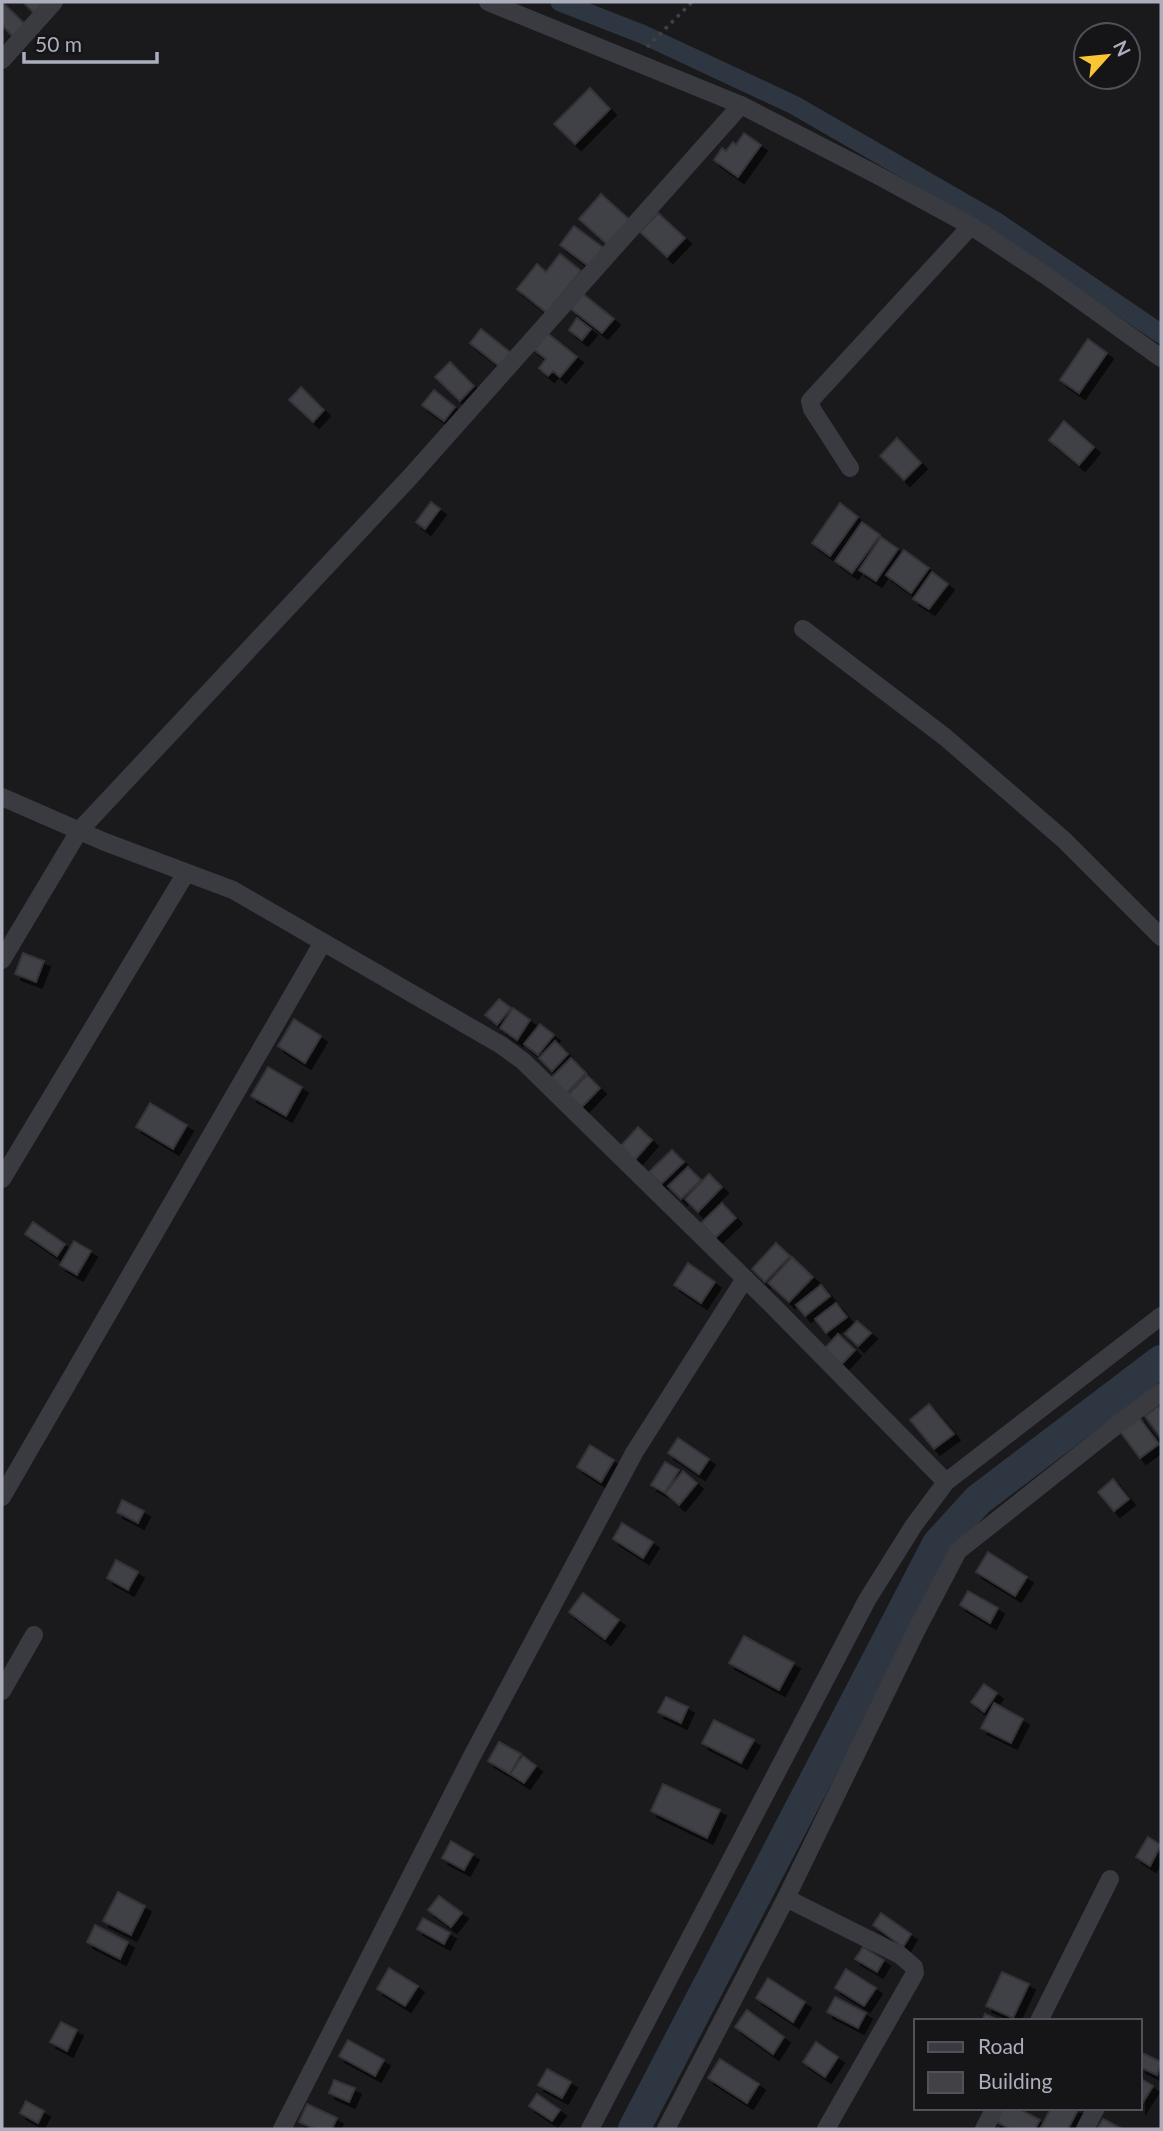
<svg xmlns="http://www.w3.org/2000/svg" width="1163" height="2131" font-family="Lato,sans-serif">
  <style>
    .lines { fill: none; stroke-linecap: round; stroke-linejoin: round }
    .canal { stroke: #2e3741; stroke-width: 19 }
    .river { stroke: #2e3741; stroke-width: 32 }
    .building { fill: #414146; stroke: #343338; stroke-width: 2; filter: url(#shadow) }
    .path { stroke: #404248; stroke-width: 3.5; stroke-dasharray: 3.5 5; stroke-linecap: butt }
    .minor { stroke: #3a3b41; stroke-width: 18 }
  </style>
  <defs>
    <filter id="shadow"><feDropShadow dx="6" dy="6" stdDeviation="0" flood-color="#0009"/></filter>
  </defs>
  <rect width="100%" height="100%" fill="#1a191c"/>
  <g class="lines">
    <path class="canal" d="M560 2 642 34 794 105 997 222 1161 334"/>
    <path class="river" d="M634 2129 938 1544 978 1500 1161 1361"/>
  </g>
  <path class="building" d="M2 2 26 25 13 37 2 25Z
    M23 2H46L34 13Z
    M590 88 610 109 575 144 554 124Z
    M744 133 761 145 738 177 714 160 722 148 726 151 733 142 736 145Z
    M601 194 631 221 609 246 579 219Z
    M658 213 685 238 667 257 640 232Z
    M574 226 605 249 591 268 560 245Z
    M560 254 581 271 547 313 517 289 537 264 546 272Z
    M583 294 614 319 602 333 571 309Z
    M577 318 591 329 582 340 569 330Z
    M481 329 515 356 504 370 470 343Z
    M546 332 577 357 560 377 553 371 548 376 539 368 546 359 532 348Z
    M1088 339 1107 353 1079 393 1060 380Z
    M450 362 474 386 460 401 435 377Z
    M301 387 324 410 313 422 289 400Z
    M434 390 455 407 444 421 422 405Z
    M1064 421 1094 447 1079 465 1049 440Z
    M897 438 921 463 904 480 880 456Z
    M431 502 440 509 425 529 416 522Z
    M840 503 858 517 830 556 812 543Z
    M862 522 880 535 852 573 835 561Z
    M881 537 898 549 876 581 859 570Z
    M904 550 929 568 911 593 886 575Z
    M932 572 948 584 929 609 913 599Z
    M23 953 44 961 36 982 15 974Z
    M499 999 511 1008 497 1025 485 1015Z
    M513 1008 530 1020 517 1040 500 1028Z
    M294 1019 321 1036 305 1063 278 1046Z
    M540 1024 554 1035 538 1055 524 1044Z
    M555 1041 568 1054 552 1071 539 1058Z
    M571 1058 586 1073 566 1094 550 1079Z
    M268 1067 302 1087 286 1116 251 1096Z
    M587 1075 600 1088 580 1109 567 1096Z
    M150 1103 187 1125 173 1149 136 1127Z
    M638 1127 652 1140 633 1162 618 1149Z
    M672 1150 684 1162 661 1184 649 1172Z
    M688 1167 701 1180 681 1199 668 1186Z
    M709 1174 722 1187 698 1212 685 1199Z
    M722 1203 736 1218 715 1238 701 1223Z
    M33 1222 65 1244 57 1256 25 1234Z
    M74 1241 91 1251 77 1275 60 1265Z
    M776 1243 790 1256 765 1282 752 1269Z
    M792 1257 813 1277 789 1302 768 1283Z
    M688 1263 715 1282 701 1303 674 1285Z
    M821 1285 830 1296 805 1316 796 1305Z
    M836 1303 847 1317 826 1333 815 1319Z
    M857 1321 871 1333 858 1346 845 1334Z
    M838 1334 855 1350 841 1365 825 1348Z
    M929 1404 954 1434 934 1449 910 1420Z
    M1158 1406 1161 1410V1438L1145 1416Z
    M1138 1416 1159 1444 1140 1458 1119 1430Z
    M678 1438 709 1459 699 1474 668 1453Z
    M590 1445 614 1460 601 1482 577 1467Z
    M665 1462 679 1470 665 1493 651 1485Z
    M683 1471 697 1483 679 1505 665 1493Z
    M1113 1479 1129 1499 1114 1511 1098 1492Z
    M122 1500 144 1511 138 1523 117 1512Z
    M622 1523 653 1542 643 1558 613 1539Z
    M988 1552 1027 1577 1015 1596 976 1572Z
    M116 1560 138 1572 128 1590 107 1578Z
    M968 1591 998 1608 990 1623 960 1605Z
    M583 1593 619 1620 605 1639 569 1612Z
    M744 1636 794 1663 779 1690 729 1663Z
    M984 1684 997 1693 984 1712 971 1702Z
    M666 1697 688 1707 681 1723 658 1712Z
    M994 1703 1023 1719 1011 1743 981 1728Z
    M714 1720 754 1740 741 1763 702 1743Z
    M499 1742 521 1754 510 1774 488 1761Z
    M523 1756 536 1766 524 1783 510 1774Z
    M663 1784 720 1810 707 1838 651 1811Z
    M1148 1837 1161 1845 1150 1866 1136 1857Z
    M451 1841 473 1854 464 1870 442 1858Z
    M118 1892 145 1906 131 1935 103 1921Z
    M439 1896 462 1913 451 1927 428 1910Z
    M881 1913 911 1934 903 1947 873 1925Z
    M423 1918 450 1933 444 1944 417 1929Z
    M95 1925 128 1942 120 1959 87 1942Z
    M863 1947 884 1960 877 1972 855 1959Z
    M389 1968 418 1986 405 2006 377 1989Z
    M846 1969 876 1988 864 2006 835 1988Z
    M1002 1972 1029 1984 1013 2018 986 2006Z
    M768 1978 805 2002 793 2022 756 1998Z
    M835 1997 866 2013 858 2028 827 2012Z
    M747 2010 784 2037 773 2054 735 2027Z
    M985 2014 1000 2021H982Z
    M61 2022 77 2030 67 2051 50 2042Z
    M348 2040 384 2060 375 2076 339 2056Z
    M816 2042 838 2057 825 2077 803 2062Z
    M1140 2052 1161 2062 1157 2075 1140 2067Z
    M720 2059 759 2084 747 2103 708 2078Z
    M547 2069 571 2082 562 2098 538 2085Z
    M1140 2078 1153 2086 1140 2107Z
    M334 2080 355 2088 349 2102 329 2093Z
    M537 2094 560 2110 552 2121 529 2106Z
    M26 2101 44 2111 38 2123 20 2113Z
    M307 2104 337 2118 332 2129H315L299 2122Z
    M1001 2108H1017L1040 2120 1035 2129H1010L995 2121Z
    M1051 2108H1079L1068 2129H1040Z
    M1103 2119 1122 2129H1097Z"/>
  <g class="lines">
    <path class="path" d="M647 47 692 2"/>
    <path class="minor" d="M488 2 741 105 877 175 971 226 1048 277 1161 358
      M2 60 54 2
      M850 468 812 409 810 401 971 226
      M803 629 945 737 1064 840 1161 937
      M2 797 105 842 233 890 501 1045 523 1061 775 1308 946 1482
      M2 960 79 831 411 476 741 105
      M2 1179 186 873
      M2 1497 323 942
      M2 1691 34 1635
      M786 1898 900 1955 914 1967 915 1973 826 2129
      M1039 2021 1110 1879
      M282 2129 472 1756 634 1453 744 1280
      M590 2129 867 1600 914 1525 946 1482 1161 1316
      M666 2129 786 1898 917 1629 958 1551 1117 1425 1161 1392
      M984 2129 995 2108
      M1085 2129 1096 2108"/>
  </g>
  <rect width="1163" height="2131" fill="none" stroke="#abafbc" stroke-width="7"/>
  <rect x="914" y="2019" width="228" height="91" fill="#151417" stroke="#515259" stroke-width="2"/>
  <rect x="928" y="2042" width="35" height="10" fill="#3a3b41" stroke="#515259" stroke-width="2"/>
  <text x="978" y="2054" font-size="21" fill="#abafbc">Road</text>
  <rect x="928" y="2072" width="35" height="21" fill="#414146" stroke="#515259" stroke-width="2"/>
  <text x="978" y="2089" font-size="21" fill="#abafbc">Building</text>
  <g transform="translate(1107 56) rotate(63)"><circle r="33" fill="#151417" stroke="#515259" stroke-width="2"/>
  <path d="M0-5L12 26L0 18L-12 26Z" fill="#fbc633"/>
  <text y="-10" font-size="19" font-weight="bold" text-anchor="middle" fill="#abafbc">N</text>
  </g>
  <path d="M24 52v10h133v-10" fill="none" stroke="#abafbc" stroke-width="3.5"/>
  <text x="35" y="52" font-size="21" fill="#abafbc" stroke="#151417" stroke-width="5" paint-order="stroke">50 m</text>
</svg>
